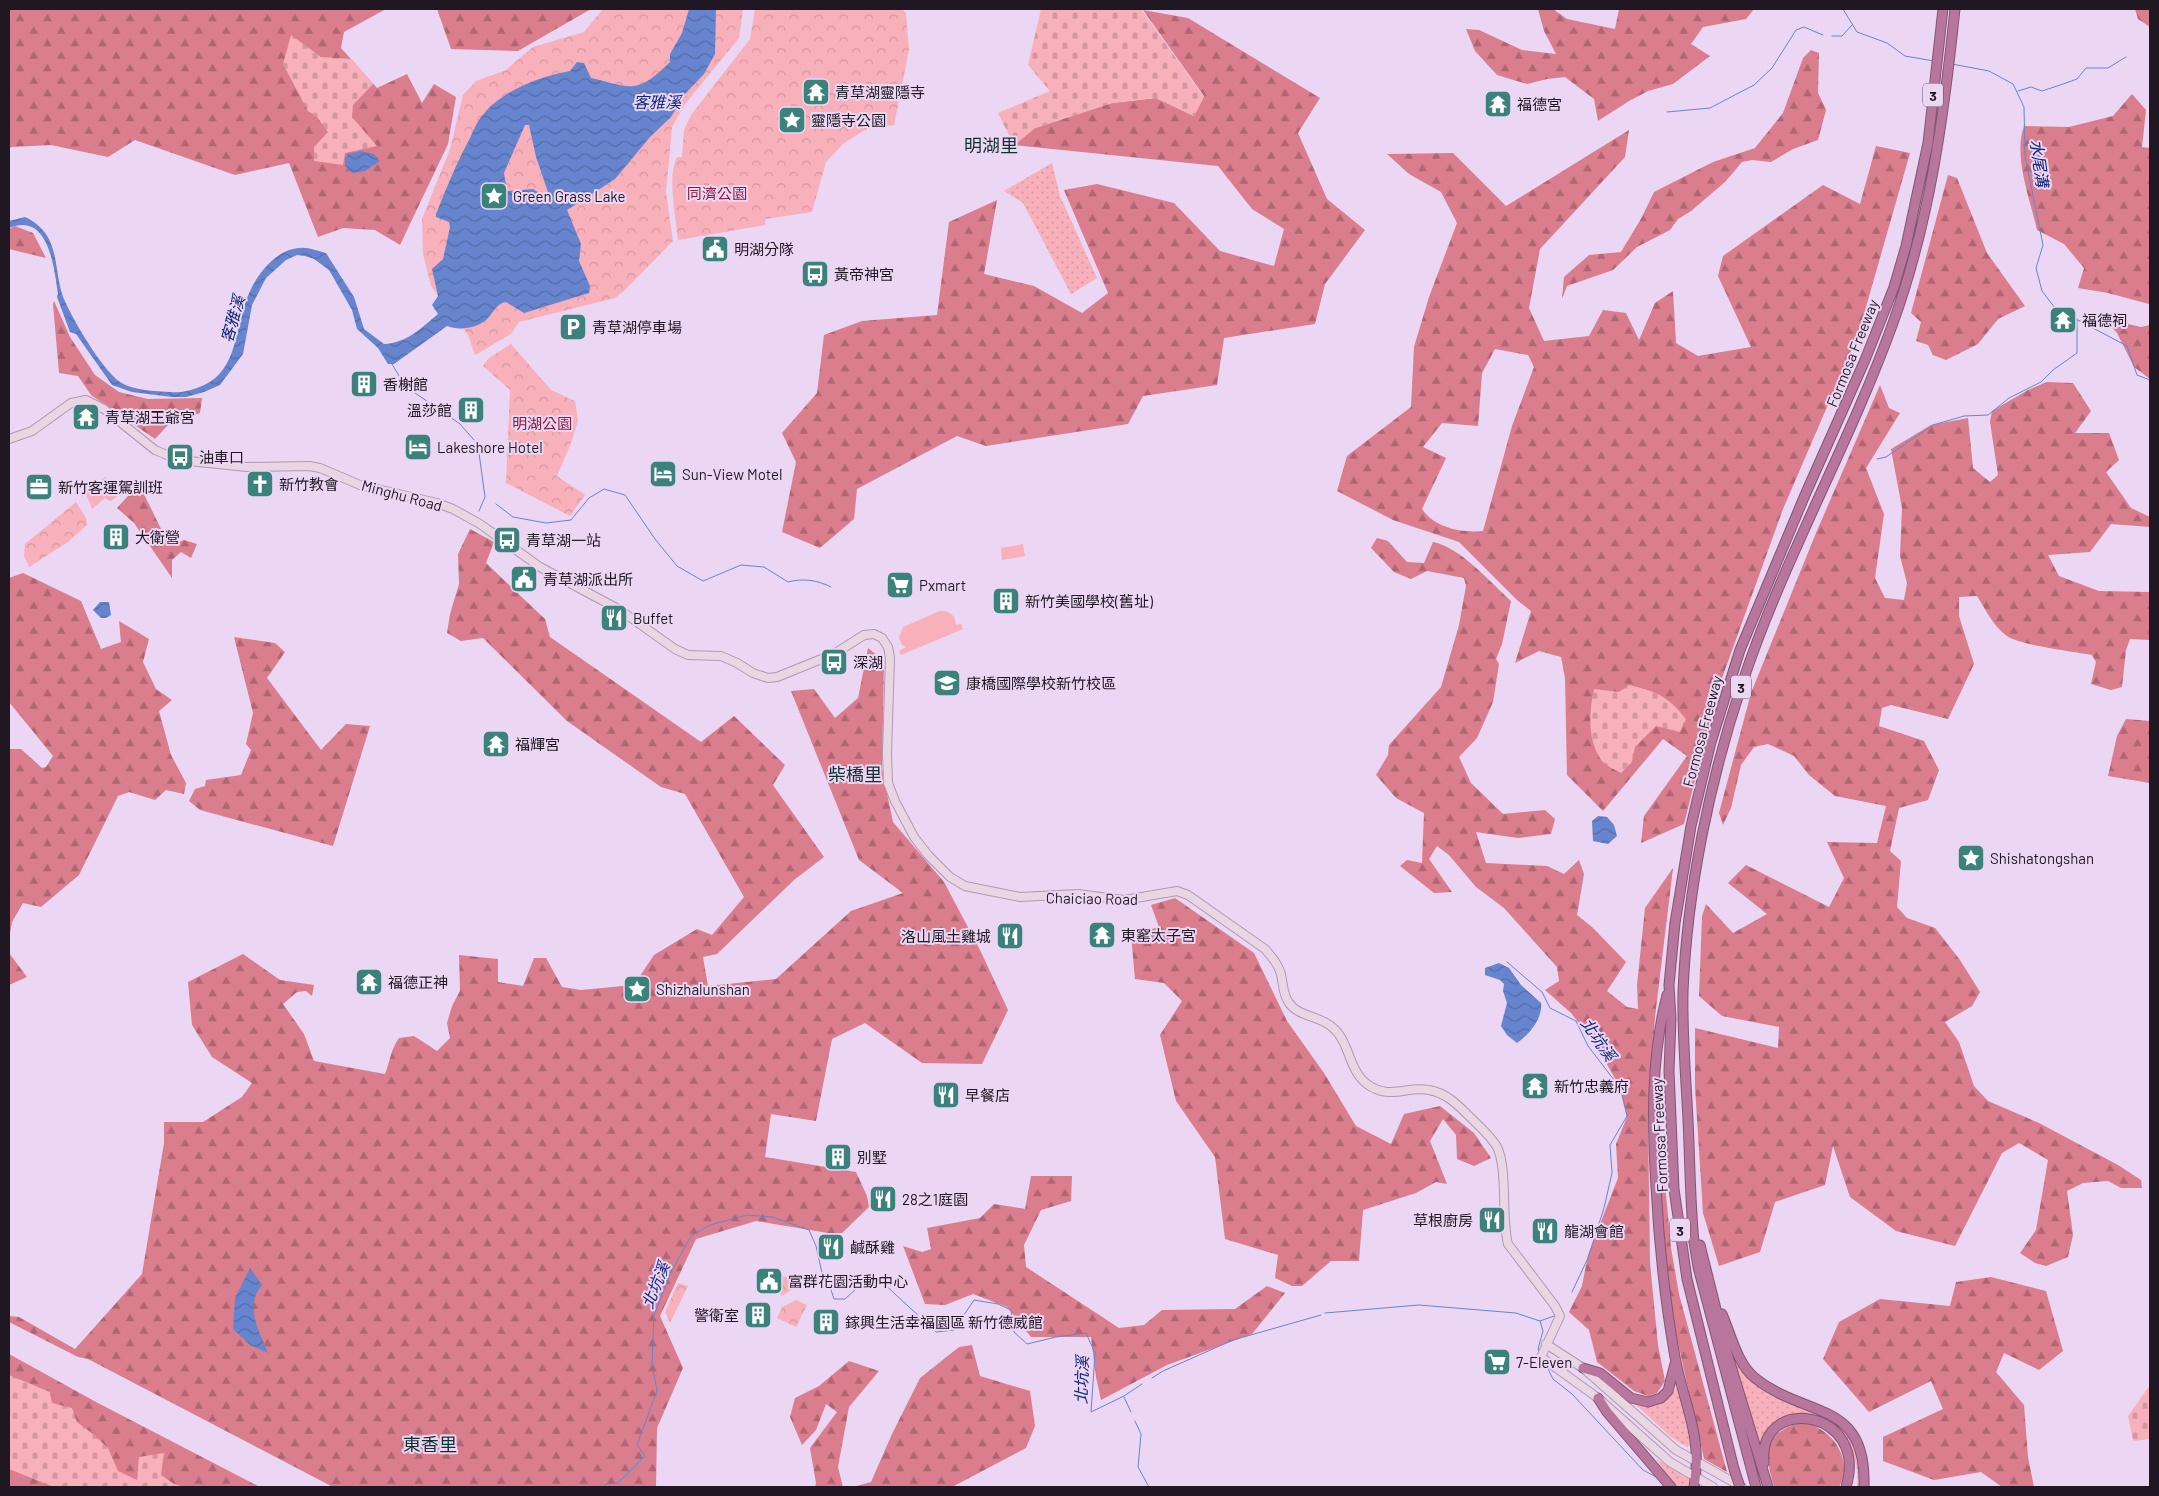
<svg xmlns="http://www.w3.org/2000/svg" width="2159" height="1496" font-family="Barlow,'Noto Sans TC',sans-serif">
  <style>
    .grass { fill: url(#grass-dots) }
    .forest { fill: url(#forest-firs); fill-rule: evenodd }
    .cemetery { fill: url(#cemetery-stones) }
    .park { fill: url(#park-crowns) }
    .garden { fill: #f8b0ba }
    .water { fill: url(#water-waves); fill-rule: evenodd }
    .lines { fill: none; stroke-linecap: round; stroke-linejoin: round }
    .stream { stroke: #6685ce; stroke-width: 1 }
    .secondary-casing { stroke: #ad99b3; stroke-width: 10 }
    .motorway-casing { stroke: #825572; stroke-width: 11 }
    .secondary { stroke: #ead6e2; stroke-width: 8 }
    .motorway { stroke: #b8769d; stroke-width: 9 }
    .motorway-bridge-casing { stroke: #825572; stroke-width: 11; stroke-linecap: butt }
    .motorway-bridge { stroke: #b8769d; stroke-width: 9 }
    .labels { text-anchor: middle; dominant-baseline: central; stroke-width: 4; stroke-linejoin: round; paint-order: stroke }
    .shield { fill: #ebd6f3; stroke: #5c5161; stroke-width: 1 }
    .shield-label { font-size: 14px; font-weight: bold; fill: #1f1822 }
    .poi-label { font-size: 15px; fill: #1f1822; stroke: #ebd6f3; text-anchor: start }
    .park-label { font-size: 15px; fill: #8a1b3c; stroke: #ebd6f3 }
    .street-label { font-size: 15px; fill: #1f1822; stroke: #ebd6f3 }
    .water-label { font-size: 16px; font-style: italic; fill: #0e267b; stroke: #ebd6f3 }
    .quarter-label { font-size: 18px; fill: #0f322f; stroke: #ebd6f3 }
  </style>
  <defs>
    <pattern id="grass-dots" width="8" height="8" patternUnits="userSpaceOnUse" patternTransform="scale(1.25)"><rect width="8" height="8" fill="#f8b0ba"/><path d="M2 2h.1M6 6h.1" fill="none" stroke="#d497a0" stroke-width="1.8" stroke-linecap="round"/></pattern>
    <pattern id="forest-firs" width="22" height="20" patternUnits="userSpaceOnUse" patternTransform="scale(1.25)"><rect width="22" height="20" fill="#da7d8d"/><path d="M5 1l3.5 6h-7zM16 11l3.5 6h-7z" fill="#b06573"/></pattern>
    <pattern id="cemetery-stones" width="16" height="16" patternUnits="userSpaceOnUse" patternTransform="scale(1.25)"><rect width="16" height="16" fill="#f8b0ba"/><path d="M2 7V4a2 2 0 0 1 4 0v3zM10 15v-3a2 2 0 0 1 4 0v3z" fill="#d497a0"/></pattern>
    <pattern id="park-crowns" width="20" height="18" patternUnits="userSpaceOnUse" patternTransform="scale(1.25)"><rect width="20" height="18" fill="#f8b0ba"/><path d="M2 6a3 3 0 1 1 6 0M12 15a3 3 0 1 1 6 0" fill="none" stroke="#d497a0"/></pattern>
    <pattern id="water-waves" width="16" height="10" patternUnits="userSpaceOnUse" patternTransform="scale(1.25)"><rect width="16" height="10" fill="#6685ce"/><path d="M0 5q4-4 8 0t8 0" fill="none" stroke="#536ca7"/></pattern>
  </defs>
  <rect width="100%" height="100%" fill="#ebd6f3"/>
  <path class="grass" d="M1052 163 1060 196 1097 278 1071 294 1023 203 1004 191Z
    M1732 1351 1747 1374 1836 1422 1848 1435 1858 1451 1861 1487H1857C1864 1424 1791 1382 1759 1444Z
    M1678 1387 1691 1444 1687 1447 1671 1437 1632 1401 1661 1402Z
    M1656 1459 1691 1480 1690 1487H1675Z"/>
  <path class="forest" d="M9 9H386L344 32 341 48 377 88 407 74 422 103 434 84 456 97 448 144 400 245 375 230 343 228 318 237 289 163 235 175 135 140 108 157 51 145 11 147 9 150Z
    M437 9H591L518 51 451 49Z
    M1538 9H1553L1567 19 1615 29 1619 9H1754L1746 19 1703 27 1691 44 1710 56 1673 84 1648 91 1629 101 1598 121 1594 99 1565 77 1547 79 1527 84 1497 75 1475 51 1466 29 1479 30 1522 50 1556 54 1544 31Z
    M2135 9H2150V27L2138 19Z
    M1143 10 1188 18 1320 98 1298 133 1327 199 1365 230 1325 284 1315 324 1224 338 1217 385 1143 396 1128 424 986 446 957 436 857 489 854 519 820 548 782 532 796 462 782 433 817 393 824 335 862 321 937 315 949 222 997 200 984 274 1034 286 1082 313 1108 293 1064 190 1097 184 1174 203 1220 251 1274 266 1284 229 1252 209 1218 166 1014 145 1035 128 1112 103 1156 98 1194 116 1204 96Z
    M1811 50 1819 53 1818 93 1826 110 1818 140 1793 149 1771 162 1752 160 1742 162 1725 182 1691 211 1678 219 1670 230 1637 247 1613 270 1567 286 1562 299 1564 277 1589 255 1621 252 1642 217 1654 192 1713 162 1755 148 1783 113 1803 58Z
    M2132 94 2146 110 2142 147 2150 148 2149 304 2108 293 2078 288 2084 268 2064 244 2037 230C2030 199 2013 156 2024 126L2069 127 2113 116Z
    M1629 130 1625 157 1540 249 1529 308 1544 341 1589 336 1603 310 1626 313 1639 340 1655 303 1673 291 1676 343 1698 356 1751 347 1718 276 1723 256 1823 185 1860 204 1876 146 1910 153 1858 335 1783 509 1717 692 1684 824 1641 843 1644 816 1687 756 1663 739 1603 811 1567 775 1565 678 1561 657 1539 651 1515 663 1531 611 1517 600 1459 542 1393 520 1337 491 1347 456 1411 407 1414 347 1429 297 1457 223 1441 192 1409 174 1387 154 1453 153 1506 206ZM1495 349 1528 355 1534 367 1512 426 1483 531C1461 533 1435 528 1422 509L1446 458 1423 447 1442 423 1478 426 1482 373Z
    M1948 175 1957 178 1987 253 2025 306 1998 319 1978 344 1946 360 1933 355 1928 345 1916 341 1921 322 1911 313Z
    M15 226 33 233 46 258 9 249V229Z
    M54 301 70 337 95 375 119 392 148 399 202 398 200 413 168 425 155 439 91 395 78 376 59 373 53 304Z
    M2115 321 2141 327 2150 325V379L2134 367 2117 333 2110 325Z
    M2047 382 2073 383 2091 411 2075 433H2109L2119 460 2106 472 2131 508 2150 517V527L2111 524 2090 552 2048 555 2059 576 2099 591 2150 592V640L2130 639 2126 650 2122 687 2111 690 2091 684 2096 662 2092 655C2075 652 2019 645 2007 636 1993 626 1986 610 1977 596L1959 597V616L1974 664 1948 719 1891 705 1882 708 1879 726 1924 741 1939 770 1928 800 1899 808 1890 851 1901 861 1897 907 1907 918 1935 928 1960 960 1980 992 1972 1006 1945 1022 1959 1042 1974 1086 1988 1101 2039 1123 2118 1165 2141 1180 2142 1188H2121L2108 1181 2083 1183 2067 1191 2073 1235 2068 1257 2046 1266 2035 1263 2020 1253 2036 1230 2048 1160 2019 1143 2002 1153 1955 1246 1896 1231 1850 1197 1833 1146 1825 1185 1775 1202 1760 1252 1719 1266 1703 1213 1695 1087V1028L1778 1048 1779 1027 1722 1016 1699 996 1702 916 1706 904 1733 933 1767 914 1728 883 1746 865 1829 907 1844 878 1827 842 1877 843 1886 806 1835 796 1809 775 1794 756 1768 744 1754 747 1741 765 1731 808 1723 825 1719 813 1751 693 1816 533 1880 385 1889 408 1900 413 1866 468 1884 514 1875 578 1885 598 1904 600 1907 583 1900 556 1902 508 1891 449 1931 425 1968 418 1973 468 1990 482 1998 475 1990 422 1992 411 2028 390Z
    M139 484 164 535 172 545 184 540 197 544 191 558 181 552 172 560V578L134 523 117 508Z
    M470 529 494 542 486 563 545 619 550 637 701 742 734 716 785 765 773 785 824 857 794 880 717 954 703 957 708 986 776 979 851 911 903 893 859 860 791 691 814 689 835 718 858 698 868 648 884 661 882 769 893 822 944 882 980 950 1008 1010 982 1064 922 1063 865 1023 832 1039 816 1121 771 1114 765 1157 856 1172 867 1196 869 1207 842 1233H828L756 1221 696 1239 660 1316 683 1368 657 1428 656 1487H333L88 1359 78 1357 9 1322V1316L19 1317 75 1349 142 1274 164 1143V1122H203L242 1097 252 1083 212 1057 192 1025 188 982 243 954 280 980 314 985 312 996 306 991 297 992 283 1004 304 1034 314 1061 385 1074C390 1061 391 1049 399 1038L414 1036 437 1051 450 1038 447 1023 452 1006 460 991 459 955 498 959V982L523 986 534 958H546L562 987 581 990 634 985 654 955 697 929 712 935 744 897 685 794 661 787 567 721 483 638 461 641 447 633 450 614 459 584 458 554Z
    M1377 538 1388 541 1407 562 1424 563 1433 542C1460 547 1490 582 1511 601L1502 644 1496 659 1499 664 1493 702 1477 738 1459 757 1471 783 1503 814 1545 810 1555 819 1551 834 1518 838 1476 832 1486 863 1547 866 1564 874 1579 860 1584 874 1577 915 1592 927 1626 962 1607 991 1627 1007 1638 1009 1637 985 1645 908 1673 868 1655 1017 1648 1118 1650 1263 1658 1345 1665 1381 1657 1393 1648 1396 1634 1391 1597 1362 1589 1330 1569 1312 1582 1286 1588 1255 1618 1178 1616 1144 1627 1117 1619 1086 1598 1048 1571 1013 1545 990 1559 981 1557 967 1504 908 1476 887 1449 855 1437 846 1429 859 1452 892 1434 893 1400 866 1407 860 1422 863 1424 813 1396 798 1376 775 1388 755 1389 745 1441 687 1459 625 1466 586 1464 578 1427 571 1411 579 1394 572 1371 548Z
    M23 573 81 601 101 649 121 642 119 621 149 639 143 662 156 689 172 700 159 711 171 755 186 783 184 794 166 790 155 800 129 792 118 796 79 875 41 907 23 903 12 922 9 939V749H21L42 768 46 767 53 756 9 702V578Z
    M234 637 275 643 285 652 267 678 321 750 346 724 370 726 333 846 200 810 189 801 195 789 205 786 206 780 241 775 251 750 246 744 253 713Z
    M2126 719 2150 721V783L2108 776 2117 736Z
    M1175 898 1254 953 1287 1021 1324 1073 1356 1126 1391 1144 1404 1114 1440 1106 1474 1133 1491 1158 1474 1166 1457 1159 1456 1135 1443 1119 1430 1141 1447 1184 1436 1182 1416 1193 1363 1210 1359 1261H1331L1302 1286H1292L1275 1278 1278 1255 1225 1239 1215 1157 1176 1101 1160 1035 1182 1001 1164 983 1135 979 1131 935 1159 927 1151 905Z
    M9 953 27 977 9 985Z
    M1663 1163 1671 1248 1679 1294 1727 1472 1704 1459C1693 1406 1679 1354 1670 1301 1662 1256 1660 1210 1658 1164Z
    M1031 1176H1072L1071 1201 1041 1210 1024 1245 1026 1267 1119 1328 1144 1325 1162 1310 1235 1309 1267 1286 1285 1293 1252 1334 1167 1365 1101 1400 1096 1377 1091 1337H1031L1007 1307 973 1294 945 1305 925 1304 903 1246 922 1252 931 1249 927 1228 980 1218 994 1204 1025 1209Z
    M1991 1277 2046 1291 2063 1351 2039 1370 2004 1353 1996 1372 2024 1405 2028 1457 2034 1487H2002L1981 1472 1934 1480 1883 1461V1437L1943 1409 1931 1381 1869 1412 1823 1359 1839 1322 1880 1299 1950 1306 1956 1282Z
    M972 1345 980 1376 1030 1391 1035 1426 1026 1448 952 1487H853L871 1482 892 1434 920 1378 959 1347Z
    M9 1354 96 1402 260 1487H9Z
    M849 1361 879 1371 849 1407 838 1467 843 1487H815L816 1483 810 1448 837 1412 826 1404 816 1430 802 1445 790 1417 795 1398 819 1386Z
    M1797 1423C1828 1421 1856 1459 1839 1487H1774C1765 1456 1762 1436 1797 1423Z"/>
  <path class="cemetery" d="M1041 9H1141L1204 97 1194 116 1156 98 1112 103 1035 128 1014 145 998 113 1050 91 1028 65Z
    M291 35 321 57 352 59 373 84 353 105 352 117 377 146 345 153 343 165 314 161V147L328 132 317 117 308 111 283 64Z
    M1629 685C1657 692 1668 696 1686 719L1680 732 1656 726 1635 747 1632 762 1621 773C1616 770 1606 766 1602 761 1587 741 1589 711 1594 689L1619 692Z
    M9 1375 50 1392 52 1403 72 1408 77 1422 93 1434 108 1448 118 1471 137 1480 139 1457 164 1453 161 1475 174 1484 185 1487H54L9 1469Z
    M2150 1385V1439L2133 1441 2128 1416Z"/>
  <path class="park" d="M603 9H743L739 38 685 104 672 127 666 192 673 241 626 289 615 298 519 322 511 334 475 355 468 335 431 286 423 254 422 219 450 149 463 95 476 81 506 70 533 47 584 32Z
    M755 9H902L906 13 909 50 894 125 868 128 843 144 826 162 812 212 765 219V225L678 240C676 217 667 178 677 157H682L684 130 691 115 750 39Z
    M511 344 551 390 575 401 578 421 571 443 557 476 585 495 570 516 506 483 510 390 483 366 489 358Z
    M105 477 119 495 111 501 105 498 92 509 86 494Z
    M76 502 86 518 87 525 68 542 29 567 24 556 25 544Z
    M778 1275 798 1280 800 1285 781 1296Z
    M678 1283 688 1286 670 1323 665 1312Z
    M796 1300 807 1305 796 1327 777 1318 782 1307Z"/>
  <path class="garden" d="M1023 544 1025 556 1002 560 1001 548Z
    M940 611C951 610 955 616 956 625L961 624 963 629 901 655 899 651 906 647 902 645 899 638 903 627Z"/>
  <path class="water" d="M689 9H716L715 54 704 74 685 94 671 117 650 137 615 179 567 210 581 244 579 261 590 286 589 293 524 313 506 302C495 304 494 313 486 320 477 328 458 331 447 326L394 364H388L378 348 357 329 352 310 329 270 314 259 305 256 297 255 286 260 266 278 252 305 243 354 220 385 204 392 186 397H172L132 392 112 385 76 334 70 332 57 297 58 294C54 268 49 211 9 228V221L25 217C60 234 53 263 62 294 69 314 102 370 120 382 134 391 155 391 171 392 181 393 188 391 197 388 236 375 234 336 245 304 252 281 273 249 300 248 309 247 317 251 326 253L354 297 364 329 384 344C407 343 421 328 438 314L432 305 438 296 432 269 443 259 450 227 449 222 436 217V214C446 189 456 164 469 140 473 132 476 123 482 116 500 91 541 76 570 71L577 62 584 63 591 78C631 87 636 96 670 62V54L682 33ZM525 125H529L536 157 549 195 547 198 533 189 507 191 504 173Z
    M360 151 374 154 380 161 365 171 353 173 345 166V157L348 154Z
    M100 602H109L111 615 106 618H101L93 610Z
    M1598 816 1607 817 1614 825 1617 836 1608 844 1593 841 1592 821Z
    M1499 963 1509 968 1521 985 1541 1003C1543 1018 1529 1035 1517 1043L1507 1035 1501 1026 1507 1003 1503 991 1504 984 1500 980 1485 975V968Z
    M250 1268 262 1285C244 1306 259 1330 268 1353L250 1345 233 1329 235 1298Z"/>
  <g class="lines">
    <path class="stream" d="M1843 9 1857 32 1887 43 1905 56 1934 61
      M1832 36H1842L1852 25
      M1952 64 1989 71 2013 84 2024 107 2025 156 2043 245 2036 268 2042 291 2055 308 2127 346 2137 375 2150 380
      M2018 91 2031 87 2042 91 2063 84 2077 79 2086 68H2108L2126 57
      M1667 112 1710 108 1754 85 1772 68 1796 30 1804 27 1823 35
      M392 364 405 386 460 424 474 440
      M1877 459 1886 457 1933 425 1964 416 1988 415 2009 398 2041 382 2053 370 2077 353V319
      M496 504 513 517 546 523 571 520 589 498 604 489 625 495 655 539 677 566 703 581 741 565 764 567 788 582C803 578 817 580 831 587
      M479 511 485 497 479 453
      M1507 962 1542 992 1550 1008 1576 1021 1588 1046 1621 1089 1627 1116 1610 1145 1612 1173 1604 1208 1588 1258 1572 1292
      M829 1284 834 1299H845L869 1277 881 1281 936 1332 954 1330 974 1300 998 1304 1011 1310 1014 1332 1027 1344 1056 1337 1086 1333 1095 1353 1091 1412 1124 1396 1142 1384
      M1325 1313 1419 1305 1516 1313 1540 1321 1554 1316
      M1540 1321 1543 1331 1538 1349 1540 1353
      M1546 1365 1553 1379 1572 1394 1643 1470 1658 1478
      M1152 1378 1163 1371 1233 1340 1321 1315
      M1124 1397 1131 1412
      M1135 1421 1141 1434 1138 1467 1149 1487
      M603 1487 606 1484 618 1483 645 1456 637 1445 657 1391 652 1363 654 1315 672 1270 691 1236 710 1225 747 1215 772 1217 809 1230 816 1246 822 1273"/>
    <g class="secondary-casing">
      <path id="secondary" d="M9 439 32 431 71 403 86 400 104 409 155 450 179 460 247 467 309 466 320 468 360 485 437 503 453 509 480 524 540 567 620 610 675 649 688 655 721 656 737 663 753 673 768 678 777 677 834 654 864 635 874 634 882 638 888 647 890 658 887 753 888 783 895 801 914 837 928 855 950 877 965 886 1020 897 1078 894 1124 900 1177 891 1188 895 1265 949C1272 957 1278 964 1281 974 1283 984 1283 995 1289 1003 1299 1017 1320 1016 1332 1027 1350 1041 1348 1070 1367 1084 1390 1101 1408 1085 1429 1090 1446 1093 1457 1104 1469 1116 1478 1125 1491 1136 1497 1147 1508 1169 1501 1217 1508 1244L1555 1306 1560 1316 1541 1357 1598 1398 1670 1462 1713 1487
        M1546 1344 1583 1368 1676 1450 1742 1487"/>
    </g>
    <g class="motorway-casing">
      <path id="motorway" d="M1667 995C1651 1057 1652 1123 1656 1187 1659 1244 1665 1301 1675 1357 1684 1406 1703 1435 1694 1487
        M1700 1245 1727 1353 1768 1487
        M1722 1314C1731 1334 1737 1364 1755 1378 1806 1419 1867 1399 1864 1487
        M1583 1368 1600 1373 1631 1398 1648 1402 1661 1398 1668 1391 1675 1364
        M1598 1398 1607 1412 1671 1487
        M1764 1463C1757 1393 1870 1409 1846 1487
        M1734 1469 1687 1279 1674 1189 1669 1071 1671 1019 1669 985 1675 923 1691 826 1711 742 1740 650 1805 495 1865 360 1894 287 1906 246 1928 143 1943 9
        M1756 1487 1698 1267 1694 1242C1690 1201 1690 1160 1688 1120 1686 1078 1682 1034 1683 992 1687 890 1710 780 1742 684 1783 560 1849 445 1893 323 1930 221 1944 115 1955 9"/>
    </g>
    <use href="#secondary" class="secondary"/>
    <use href="#motorway" class="motorway"/>
    <g class="motorway-bridge-casing">
      <path id="motorway-bridge" d="M1734 1469 1740 1487"/>
    </g>
    <use href="#motorway-bridge" class="motorway-bridge"/>
  </g>
  <defs>
    <g id="temple-square" transform="scale(1.4375)"><rect x="-9" y="-9" width="18" height="18" rx="4" fill="#3b827c" stroke="#ebd6f3"/><path d="M0-6L5-2H3V0L6.5 2.5H4V6H1.5V3h-3V6H-4V2.5H-6.5L-3 0V-2H-5Z" fill="#fff"/></g>
    <g id="sight-square" transform="scale(1.4375)"><rect x="-9" y="-9" width="18" height="18" rx="4" fill="#3b827c" stroke="#ebd6f3"/><path d="M0-6L1.8-2.2L6-1.7L2.9 1.2L3.7 5.4L0 3.3L-3.7 5.4L-2.9 1.2L-6-1.7L-1.8-2.2Z" fill="#fff"/></g>
    <g id="civic-square" transform="scale(1.4375)"><rect x="-9" y="-9" width="18" height="18" rx="4" fill="#3b827c" stroke="#ebd6f3"/><path d="M-.6-6.5H3V-4.5H.6V-3L4-1V1h2V6H-6V1h2V-1L-.6-3ZM-1.2 2.5V6h2.4V2.5Z" fill="#fff"/></g>
    <g id="bus-square" transform="scale(1.4375)"><rect x="-9" y="-9" width="18" height="18" rx="4" fill="#3b827c" stroke="#ebd6f3"/><path d="M-5-6H5V4H4V6H2V4H-2V6H-4V4H-5ZM-3.5-4V0h7V-4ZM-3.5 1.2v1.5H-2V1.2ZM2 1.2v1.5H3.5V1.2Z" fill="#fff"/></g>
    <g id="parking-square" transform="scale(1.4375)"><rect x="-9" y="-9" width="18" height="18" rx="4" fill="#3b827c" stroke="#ebd6f3"/><path d="M-3.5-5.5H1a3.5 3.5 0 0 1 0 7H-1V5.5H-3.5ZM-1-3.4V-.6H.8a1.4 1.4 0 0 0 0-2.8Z" fill="#fff"/></g>
    <g id="building-square" transform="scale(1.4375)"><rect x="-9" y="-9" width="18" height="18" rx="4" fill="#3b827c" stroke="#ebd6f3"/><path d="M-4-6H4V6H1V3H-1V6H-4ZM-2.5-4.3h1.7v1.8h-1.7ZM.8-4.3h1.7v1.8H.8ZM-2.5-1h1.7V.8h-1.7ZM.8-1h1.7V.8H.8Z" fill="#fff"/></g>
    <g id="hotel-square" transform="scale(1.4375)"><rect x="-9" y="-9" width="18" height="18" rx="4" fill="#3b827c" stroke="#ebd6f3"/><path d="M-6-4.5h1.5V1H6V5H4.5V3h-9V5H-6ZM-4 0a1.8 1.8 0 1 1 3.6 0ZM.5 0V-2.5h3Q6-2.5 6 0Z" fill="#fff"/></g>
    <g id="church-square" transform="scale(1.4375)"><rect x="-9" y="-9" width="18" height="18" rx="4" fill="#3b827c" stroke="#ebd6f3"/><path d="M-1.2-6h2.4v3.5h3.3v2.4h-3.3V6h-2.4V-.1h-3.3v-2.4h3.3Z" fill="#fff"/></g>
    <g id="office-square" transform="scale(1.4375)"><rect x="-9" y="-9" width="18" height="18" rx="4" fill="#3b827c" stroke="#ebd6f3"/><path d="M-6-3h4V-5.5h4V-3h4V5H-6ZM-1-4.5V-3h2v-1.5ZM-6 0V1H6V0Z" fill="#fff"/></g>
    <g id="supermarket-square" transform="scale(1.4375)"><rect x="-9" y="-9" width="18" height="18" rx="4" fill="#3b827c" stroke="#ebd6f3"/><path d="M-6-5.5h2.5l.6 2H6L4.5 2H-2.5L-4.4-4H-6ZM-1.5 3.2a1.3 1.3 0 1 0 .1 0ZM3 3.2a1.3 1.3 0 1 0 .1 0Z" fill="#fff"/></g>
    <g id="restaurant-square" transform="scale(1.4375)"><rect x="-9" y="-9" width="18" height="18" rx="4" fill="#3b827c" stroke="#ebd6f3"/><path d="M-5-6h1v4h1v-4h1v4h1v-4h1v5L-1.5 .5V6h-2V.5L-5-1ZM5-6V6H3V1.5H1.5Q1.5-4 5-6Z" fill="#fff"/></g>
    <g id="school-square" transform="scale(1.4375)"><rect x="-9" y="-9" width="18" height="18" rx="4" fill="#3b827c" stroke="#ebd6f3"/><path d="M0-5L7-2L0 1L-7-2ZM-4 1L0 2.5L4 1V4Q0 6-4 4Z" fill="#fff"/></g>
  </defs>
  <g fill-rule="evenodd">
    <use href="#temple-square" x="816" y="92"/>
    <use href="#temple-square" x="1498" y="104"/>
    <use href="#sight-square" x="792" y="120"/>
    <use href="#sight-square" x="494" y="196"/>
    <use href="#civic-square" x="715" y="249"/>
    <use href="#bus-square" x="815" y="274"/>
    <use href="#temple-square" x="2063" y="320"/>
    <use href="#parking-square" x="573" y="327"/>
    <use href="#building-square" x="364" y="384"/>
    <use href="#building-square" x="471" y="410"/>
    <use href="#temple-square" x="86" y="417"/>
    <use href="#hotel-square" x="418" y="447"/>
    <use href="#bus-square" x="180" y="457"/>
    <use href="#hotel-square" x="663" y="474"/>
    <use href="#church-square" x="260" y="484"/>
    <use href="#office-square" x="39" y="487"/>
    <use href="#building-square" x="116" y="537"/>
    <use href="#bus-square" x="507" y="540"/>
    <use href="#civic-square" x="524" y="579"/>
    <use href="#supermarket-square" x="900" y="585"/>
    <use href="#building-square" x="1006" y="601"/>
    <use href="#restaurant-square" x="614" y="618"/>
    <use href="#bus-square" x="834" y="662"/>
    <use href="#school-square" x="947" y="683"/>
    <use href="#temple-square" x="496" y="744"/>
    <use href="#sight-square" x="1971" y="858"/>
    <use href="#temple-square" x="1102" y="935"/>
    <use href="#restaurant-square" x="1010" y="936"/>
    <use href="#temple-square" x="369" y="982"/>
    <use href="#sight-square" x="637" y="989"/>
    <use href="#temple-square" x="1535" y="1086"/>
    <use href="#restaurant-square" x="946" y="1095"/>
    <use href="#building-square" x="838" y="1157"/>
    <use href="#restaurant-square" x="883" y="1199"/>
    <use href="#restaurant-square" x="1492" y="1220"/>
    <use href="#restaurant-square" x="1545" y="1231"/>
    <use href="#restaurant-square" x="831" y="1247"/>
    <use href="#civic-square" x="769" y="1281"/>
    <use href="#building-square" x="758" y="1315"/>
    <use href="#building-square" x="826" y="1322"/>
    <use href="#supermarket-square" x="1497" y="1362"/>
  </g>
  <g class="labels">
    <g class="shield">
      <rect x="1923" y="83.5" width="20" height="23" rx="4"/>
      <rect x="1731" y="675.5" width="20" height="23" rx="4"/>
      <rect x="1670" y="1218.5" width="20" height="23" rx="4"/>
    </g>
    <g class="shield-label">
      <text x="1933" y="95">3</text>
      <text x="1741" y="687">3</text>
      <text x="1680" y="1230">3</text>
    </g>
    <g class="poi-label">
      <text x="835" y="92">青草湖靈隱寺</text>
      <text x="1517" y="104">福德宮</text>
      <text x="811" y="120">靈隱寺公園</text>
      <text x="513" y="196">Green Grass Lake</text>
      <text x="734" y="249">明湖分隊</text>
      <text x="834" y="274">黃帝神宮</text>
      <text x="2082" y="320">福德祠</text>
      <text x="592" y="327">青草湖停車場</text>
      <text x="383" y="384">香榭館</text>
      <text x="452" y="410" text-anchor="end">溫莎館</text>
      <text x="105" y="417">青草湖王爺宮</text>
      <text x="437" y="447">Lakeshore Hotel</text>
      <text x="199" y="457">油車口</text>
      <text x="682" y="474">Sun-View Motel</text>
      <text x="279" y="484">新竹教會</text>
      <text x="58" y="487">新竹客運駕訓班</text>
      <text x="135" y="537">大衛營</text>
      <text x="526" y="540">青草湖一站</text>
      <text x="543" y="579">青草湖派出所</text>
      <text x="919" y="585">Pxmart</text>
      <text x="1025" y="601">新竹美國學校(舊址)</text>
      <text x="633" y="618">Buffet</text>
      <text x="853" y="662">深湖</text>
      <text x="966" y="683">康橋國際學校新竹校區</text>
      <text x="515" y="744">福輝宮</text>
      <text x="1990" y="858">Shishatongshan</text>
      <text x="1121" y="935">東窰太子宮</text>
      <text x="991" y="936" text-anchor="end">洛山風土雞城</text>
      <text x="388" y="982">福德正神</text>
      <text x="656" y="989">Shizhalunshan</text>
      <text x="1554" y="1086">新竹忠義府</text>
      <text x="965" y="1095">早餐店</text>
      <text x="857" y="1157">別墅</text>
      <text x="902" y="1199">28之1庭園</text>
      <text x="1473" y="1220" text-anchor="end">草根廚房</text>
      <text x="1564" y="1231">龍湖會館</text>
      <text x="850" y="1247">鹹酥雞</text>
      <text x="788" y="1281">富群花園活動中心</text>
      <text x="739" y="1315" text-anchor="end">警衛室</text>
      <text x="845" y="1322">鎵興生活幸福園區 新竹德威館</text>
      <text x="1516" y="1362">7-Eleven</text>
    </g>
    <g class="park-label">
      <text x="717" y="193">同濟公園</text>
      <text x="542" y="423">明湖公園</text>
    </g>
    <g class="street-label">
      <text transform="translate(1852 353) rotate(-68)">Formosa Freeway</text>
      <text transform="translate(402 495) rotate(15)">Minghu Road</text>
      <text transform="translate(1702 731) rotate(-75)">Formosa Freeway</text>
      <text transform="translate(1092 898) rotate(1)">Chaiciao Road</text>
      <text transform="translate(1659 1135) rotate(-93)">Formosa Freeway</text>
    </g>
    <g class="water-label">
      <text x="657" y="101">客雅溪</text>
      <text transform="translate(2040 163) rotate(82)">水尾溝</text>
      <text transform="translate(232 319) rotate(-74)">客雅溪</text>
      <text transform="translate(1599 1039) rotate(55)">北坑溪</text>
      <text transform="translate(655 1285) rotate(-68)">北坑溪</text>
      <text transform="translate(1081 1380) rotate(-88)">北坑溪</text>
    </g>
    <g class="quarter-label">
      <text x="991" y="145">明湖里</text>
      <text x="855" y="774">柴橋里</text>
      <text x="430" y="1444">東香里</text>
    </g>
  </g>
  <rect width="2159" height="1496" fill="none" stroke="#1f1822" stroke-width="20"/>
</svg>
